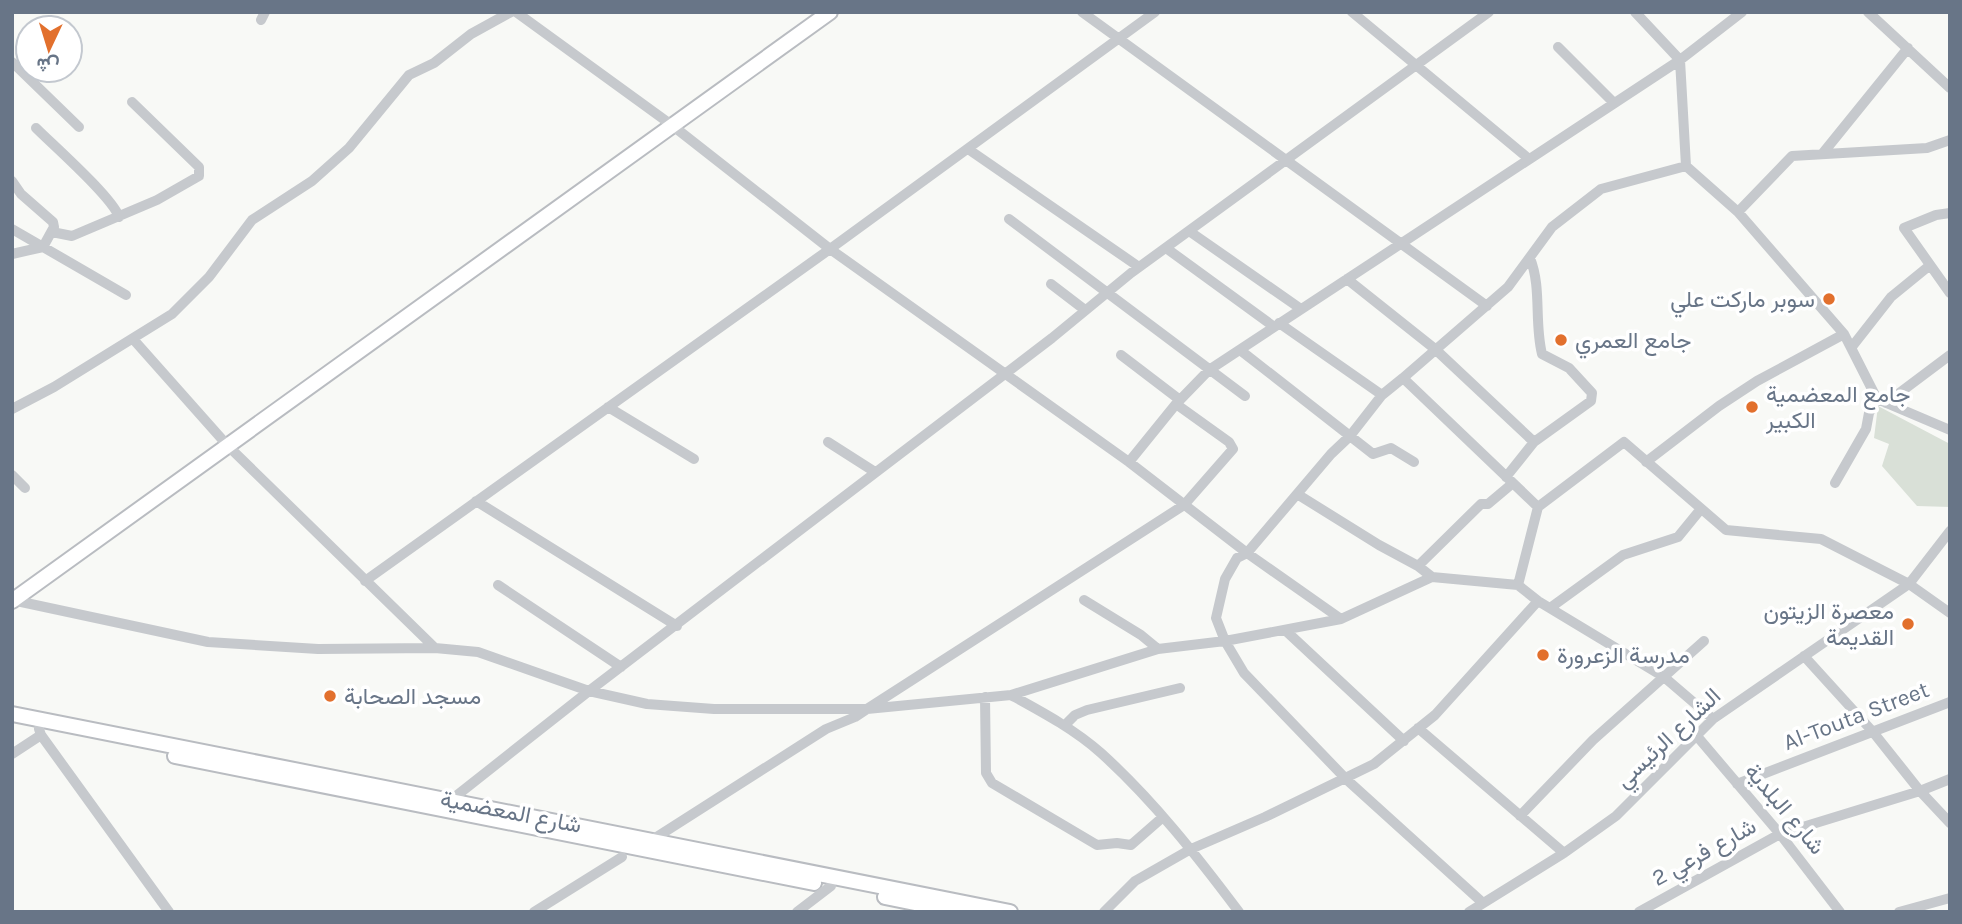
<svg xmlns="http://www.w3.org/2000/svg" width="1962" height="924" font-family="Karla,Vazirmatn,sans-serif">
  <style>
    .green { fill: #d9e0d7 }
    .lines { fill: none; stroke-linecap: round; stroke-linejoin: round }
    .major-casing { stroke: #b9bcc1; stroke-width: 18 }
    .minor { stroke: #c6c9cd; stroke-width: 10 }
    .major { stroke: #fff; stroke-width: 14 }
    .poi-dot { fill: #e2702d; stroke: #fff; stroke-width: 2.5 }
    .labels { text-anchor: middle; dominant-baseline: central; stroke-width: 7; stroke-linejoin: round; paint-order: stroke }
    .poi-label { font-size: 23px; fill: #687587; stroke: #fff; text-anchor: start }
    .street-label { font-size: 23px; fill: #687587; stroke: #fff }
  </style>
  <rect width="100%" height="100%" fill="#f8f9f6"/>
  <path class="green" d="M1878 406 1950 444V507L1917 506 1882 466 1889 444 1874 438Z"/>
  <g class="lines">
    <g class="major-casing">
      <path id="major" d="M12 601 830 12
        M12 714 1010 912
        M175 756 814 883
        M885 897 959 912"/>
    </g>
    <path class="minor" d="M516 12 673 126 830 249 1129 462 1247 553 1341 619
      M1082 12 1487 306
      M1352 12 1529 159
      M1635 12 1680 60 1686 166
      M1868 12 1950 88
      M261 20 265 12
      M1558 47 1614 103
      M12 62 79 127
      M36 128C54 146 112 197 119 217
      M968 149 1139 267
      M1823 153 1908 48
      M12 181 21 194 53 222 54 227 43 247 12 254
      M1738 212 1792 156 1927 148 1950 140
      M1950 213 1936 215 1904 228 1950 293
      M1009 219 1245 396
      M12 229 126 295
      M1189 231 1301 309
      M52 232 72 236 157 200 199 176V167L132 102
      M1166 248 1273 326
      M1347 279 1435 349 1534 442
      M1051 284 1085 310
      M1279 323 1382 395
      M133 339 228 446 435 648
      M1851 348 1891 297 1929 266
      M1240 350 1373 454 1391 448 1414 462
      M1121 355 1180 400
      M1403 378 1382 395 1350 436 1331 454 1247 553 1237 558 1225 579 1216 618 1225 641 1244 673 1346 779 1483 903
      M1886 403 1950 355
      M608 407 694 459
      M12 409 54 387 172 314 209 277 252 220 312 181 349 148 409 75 434 63 471 34 511 12
      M828 442 875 472
      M1129 462 1176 404 1209 370 1680 60 1742 12
      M1646 462 1719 406 1757 381 1844 334
      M12 475 25 488
      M1506 477 1534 442 1591 401 1592 393 1569 368 1542 354C1534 322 1542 288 1530 258
      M1835 483 1866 429 1869 413 1877 399
      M1297 494 1379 545 1418 566 1432 577
      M476 501 677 626
      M1538 507 1624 442 1726 530 1821 539 1909 584 1950 613
      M1418 566 1481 504H1488L1513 483
      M365 581 830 249 1155 12
      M498 585 621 667
      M12 600 208 642 318 649 435 648 478 652 589 691 647 704 714 709H867L1011 695 1158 649 1225 641 1341 619 1432 577 1518 585
      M1084 600 1141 635 1158 649
      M1550 608 1623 555 1678 537 1700 510
      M1285 630 1404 741
      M1804 656 1873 732 1920 791 1950 823
      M1011 695C1042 712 1074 729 1101 753 1153 800 1197 856 1239 912
      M985 697 986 773 992 783 1097 845 1117 843 1131 845 1163 817
      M41 719 39 729 41 735 169 912
      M1713 719 1664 677 1538 601 1518 585 1538 507 1403 378 1508 287 1552 227 1601 189 1686 166 1738 212 1844 334 1877 399 1950 430
      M1065 725 1075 715 1087 710 1180 688
      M1418 728 1564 853
      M1696 735 1780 834 1840 912
      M12 754 41 735
      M1737 784 1950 702
      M451 800 589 691 1052 338 1131 273 1489 12
      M1520 816 1593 740 1704 641
      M652 840 826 729 855 717 867 709 1184 505 1233 449 1229 442 1176 404
      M534 912 622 857
      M797 912 831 886
      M1104 912 1135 881 1191 849 1265 817 1374 764 1435 715 1538 601
      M1469 912 1564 853 1616 816 1713 719 1909 584 1950 531
      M1639 912 1780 834 1920 791 1950 779
      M1899 912 1950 898"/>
    <use href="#major" class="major"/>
  </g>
  <g class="poi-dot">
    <circle cx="1829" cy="299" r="7"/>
    <circle cx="1561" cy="340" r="7"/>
    <circle cx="1752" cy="407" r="7"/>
    <circle cx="1908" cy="624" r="7"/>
    <circle cx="1543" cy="655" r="7"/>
    <circle cx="330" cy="696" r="7"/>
  </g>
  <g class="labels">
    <g class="poi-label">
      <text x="1815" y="299" text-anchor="end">سوبر ماركت علي</text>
      <text x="1575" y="340">جامع العمري</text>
      <text x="1766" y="394">جامع المعضمية<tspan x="1766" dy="26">الكبير</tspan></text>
      <text x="1894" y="611" text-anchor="end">معصرة الزيتون<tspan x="1894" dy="26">القديمة</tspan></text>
      <text x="1557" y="655">مدرسة الزعرورة</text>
      <text x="344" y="696">مسجد الصحابة</text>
    </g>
    <g class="street-label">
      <text transform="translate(1856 716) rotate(-21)">Al-Touta Street</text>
      <text transform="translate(1668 738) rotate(-43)">الشارع الرئيسي</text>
      <text transform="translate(1785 809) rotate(50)">شارع البلدية</text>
      <text transform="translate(511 812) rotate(11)">شارع المعضمية</text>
      <text transform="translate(1704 852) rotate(-29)">شارع فرعي 2</text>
    </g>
  </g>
  <rect width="1962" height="924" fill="none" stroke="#687587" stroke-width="28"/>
  <g transform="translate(49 49) rotate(184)"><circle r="33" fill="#ffffff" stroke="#c3c8cf" stroke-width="2"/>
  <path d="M0-5L12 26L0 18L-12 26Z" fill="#e2702d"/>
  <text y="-10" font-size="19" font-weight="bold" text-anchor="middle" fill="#687587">ش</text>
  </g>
</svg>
